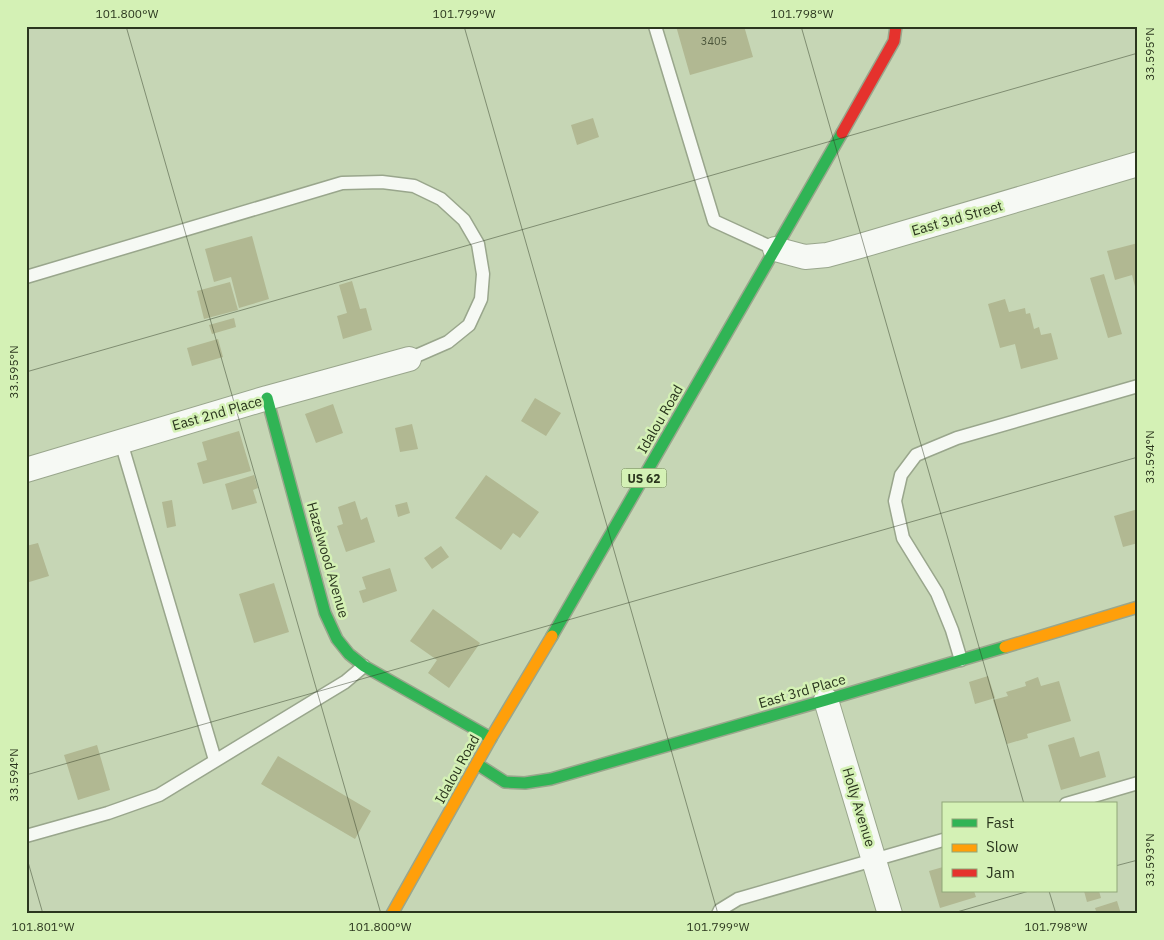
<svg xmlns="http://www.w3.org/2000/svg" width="1164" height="940" font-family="'IBM Plex Sans',sans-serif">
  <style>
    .building { fill: #b1b892 }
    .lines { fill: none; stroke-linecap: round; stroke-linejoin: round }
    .lane-casing { stroke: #99a68c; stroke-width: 15 }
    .street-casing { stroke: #99a68c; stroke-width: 26 }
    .fast-casing { stroke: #99a68c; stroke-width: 14 }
    .slow-casing { stroke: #99a68c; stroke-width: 14 }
    .jam-casing { stroke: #99a68c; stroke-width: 14 }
    .lane { stroke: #f6f9f4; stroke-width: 12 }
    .street { stroke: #f6f9f4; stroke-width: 24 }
    .fast { stroke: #30b455; stroke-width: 11 }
    .slow { stroke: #ff9f0a; stroke-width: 11 }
    .jam { stroke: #e5322d; stroke-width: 11 }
    .ticks { fill: none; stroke: #2b361e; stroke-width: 1; stroke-opacity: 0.45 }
    .labels { text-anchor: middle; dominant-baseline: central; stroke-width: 5; stroke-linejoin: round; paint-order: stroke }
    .number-label { font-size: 11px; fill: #4c563b }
    .shield { fill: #d4f1b5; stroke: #5e6e4b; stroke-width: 1 }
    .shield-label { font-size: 12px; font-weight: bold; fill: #2b361e }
    .street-label { font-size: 14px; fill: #2b361e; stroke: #d4f1b5 }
    .neatline { fill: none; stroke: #2b361e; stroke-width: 2 }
    .ticks-label { font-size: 12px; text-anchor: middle; fill: #2b361e }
  </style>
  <rect width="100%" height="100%" fill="#c6d6b5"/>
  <path class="building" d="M676 26H744L753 57 690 75Z
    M593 118 599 137 577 145 571 125Z
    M252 236 269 299 239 308 231 277 214 282 205 249Z
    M1138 243V294H1137L1132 275 1115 280 1107 251Z
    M1104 274 1122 334 1108 338 1090 278Z
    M352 281 360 309 366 308 372 330 343 339 337 316 347 313 339 285Z
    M230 282 238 310 204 319 197 291Z
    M1005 299 1009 312 1025 308 1026 314 1030 313 1034 329 1039 327 1041 335 1051 333 1058 359 1021 369 1015 344 1000 348 988 304Z
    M234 318 236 327 212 334 209 325Z
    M218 339 223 357 192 366 187 348Z
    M535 398 561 413 546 436 521 421Z
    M333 404 343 433 316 443 305 414Z
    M412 424 418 449 400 452 395 428Z
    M239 431 251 471 203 484 197 463 207 460 202 442Z
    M254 475 258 488 253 490 257 503 232 510 225 484Z
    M486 475 539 512 520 538 513 533 501 550 455 518Z
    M172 500 176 526 167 528 162 502Z
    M355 501 361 520 367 517 375 542 346 552 337 526 343 524 338 507Z
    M407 502 410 513 398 517 395 505Z
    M1138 509V543L1123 547 1114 516Z
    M38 543 49 576 26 583V546Z
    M441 546 449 557 432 569 424 558Z
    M390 568 397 591 363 603 359 591 366 589 362 577Z
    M274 583 289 632 254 643 239 594Z
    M433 609 480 643 449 688 428 673 437 660 410 641Z
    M988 676 995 698 975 704 969 682Z
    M1038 677 1041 686 1059 681 1071 721 1027 734 1028 738 1007 744 993 700 1008 696 1006 692 1026 686 1025 682Z
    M1074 737 1080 757 1099 751 1106 777 1061 790 1048 745Z
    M97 745 110 790 78 800 64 755Z
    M278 756 371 811 355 839 261 784Z
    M943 867V891H974L976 897 940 908 929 871Z
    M1084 891H1099L1101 898 1087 902Z
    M1117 901 1121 914H1097L1095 908Z"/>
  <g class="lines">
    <g class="lane-casing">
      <path id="lane" d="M655 26 714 221 775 249
        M26 277 342 183 382 182 414 186 441 199 464 220 478 244 483 274 481 299 469 325 448 342 409 359
        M121 442 215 760
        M961 660 952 630 937 593 903 538 895 501 901 475 916 455 957 438 1138 386
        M1066 804 1138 783
        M26 836 108 813 159 795 345 682 364 666
        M718 914 720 910 738 899 943 840"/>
    </g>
    <g class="street-casing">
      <path id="street" d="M775 249 805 257 827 255 860 246 1138 164
        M26 470 267 398 409 359
        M826 700 890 914"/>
    </g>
    <g class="fast-casing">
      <path id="fast" d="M267 398 325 613 337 639 349 654 364 666 491 738
        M552 636 842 133
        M477 764 505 782 525 783 551 779 826 700 1005 647"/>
    </g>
    <g class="slow-casing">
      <path id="slow" d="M1005 647 1138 607
        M392 914 491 738 552 636"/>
    </g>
    <g class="jam-casing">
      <path id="jam" d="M842 133 894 41 896 26"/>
    </g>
    <use href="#lane" class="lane"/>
    <use href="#street" class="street"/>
    <use href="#fast" class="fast"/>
    <use href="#slow" class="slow"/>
    <use href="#jam" class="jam"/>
  </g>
  <path class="ticks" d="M126 26 381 914M464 26 718 914M801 26 1024 804M26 372 1138 53M26 775 1138 457M26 855 43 914M1115 866 1138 860M1049 891 1056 914M950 914 1029 891"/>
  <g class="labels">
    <g class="number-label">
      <text x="714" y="41">3405</text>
    </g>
    <rect class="shield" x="621.5" y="468.5" width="45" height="19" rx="4"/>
    <g class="shield-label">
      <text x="644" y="478">US 62</text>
    </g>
    <g class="street-label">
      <text transform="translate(957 218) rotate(-16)">East 3rd Street</text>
      <text transform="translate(217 413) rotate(-16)">East 2nd Place</text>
      <text transform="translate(660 419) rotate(-60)">Idalou Road</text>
      <text transform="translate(328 560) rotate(74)">Hazelwood Avenue</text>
      <text transform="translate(802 691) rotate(-16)">East 3rd Place</text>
      <text transform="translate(457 769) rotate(-61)">Idalou Road</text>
      <text transform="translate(859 807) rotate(73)">Holly Avenue</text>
    </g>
  </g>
  <rect width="1164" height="940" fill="none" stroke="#d4f1b5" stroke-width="55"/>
  <rect x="942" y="802" width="175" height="90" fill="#d4f1b5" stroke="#90a679"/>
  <rect x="952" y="819" width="25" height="8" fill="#30b455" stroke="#90a679"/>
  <text x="986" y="828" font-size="15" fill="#2b361e">Fast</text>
  <rect x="952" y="844" width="25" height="8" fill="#ff9f0a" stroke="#90a679"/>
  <text x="986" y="852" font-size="15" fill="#2b361e">Slow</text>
  <rect x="952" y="869" width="25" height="8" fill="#e5322d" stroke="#90a679"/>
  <text x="986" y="878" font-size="15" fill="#2b361e">Jam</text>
  <rect x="28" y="28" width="1108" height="884" class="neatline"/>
  <g class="ticks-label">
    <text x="127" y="18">101.800°W</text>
    <text x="464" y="18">101.799°W</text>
    <text x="802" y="18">101.798°W</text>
    <text transform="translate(1150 54) rotate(-90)" y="4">33.595°N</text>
    <text transform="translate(14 372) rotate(-90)" y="4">33.595°N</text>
    <text transform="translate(1150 457) rotate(-90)" y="4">33.594°N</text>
    <text transform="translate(14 775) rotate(-90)" y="4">33.594°N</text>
    <text transform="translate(1150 860) rotate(-90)" y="4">33.593°N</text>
    <text x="43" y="931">101.801°W</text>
    <text x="380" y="931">101.800°W</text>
    <text x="718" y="931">101.799°W</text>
    <text x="1056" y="931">101.798°W</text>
  </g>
</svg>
